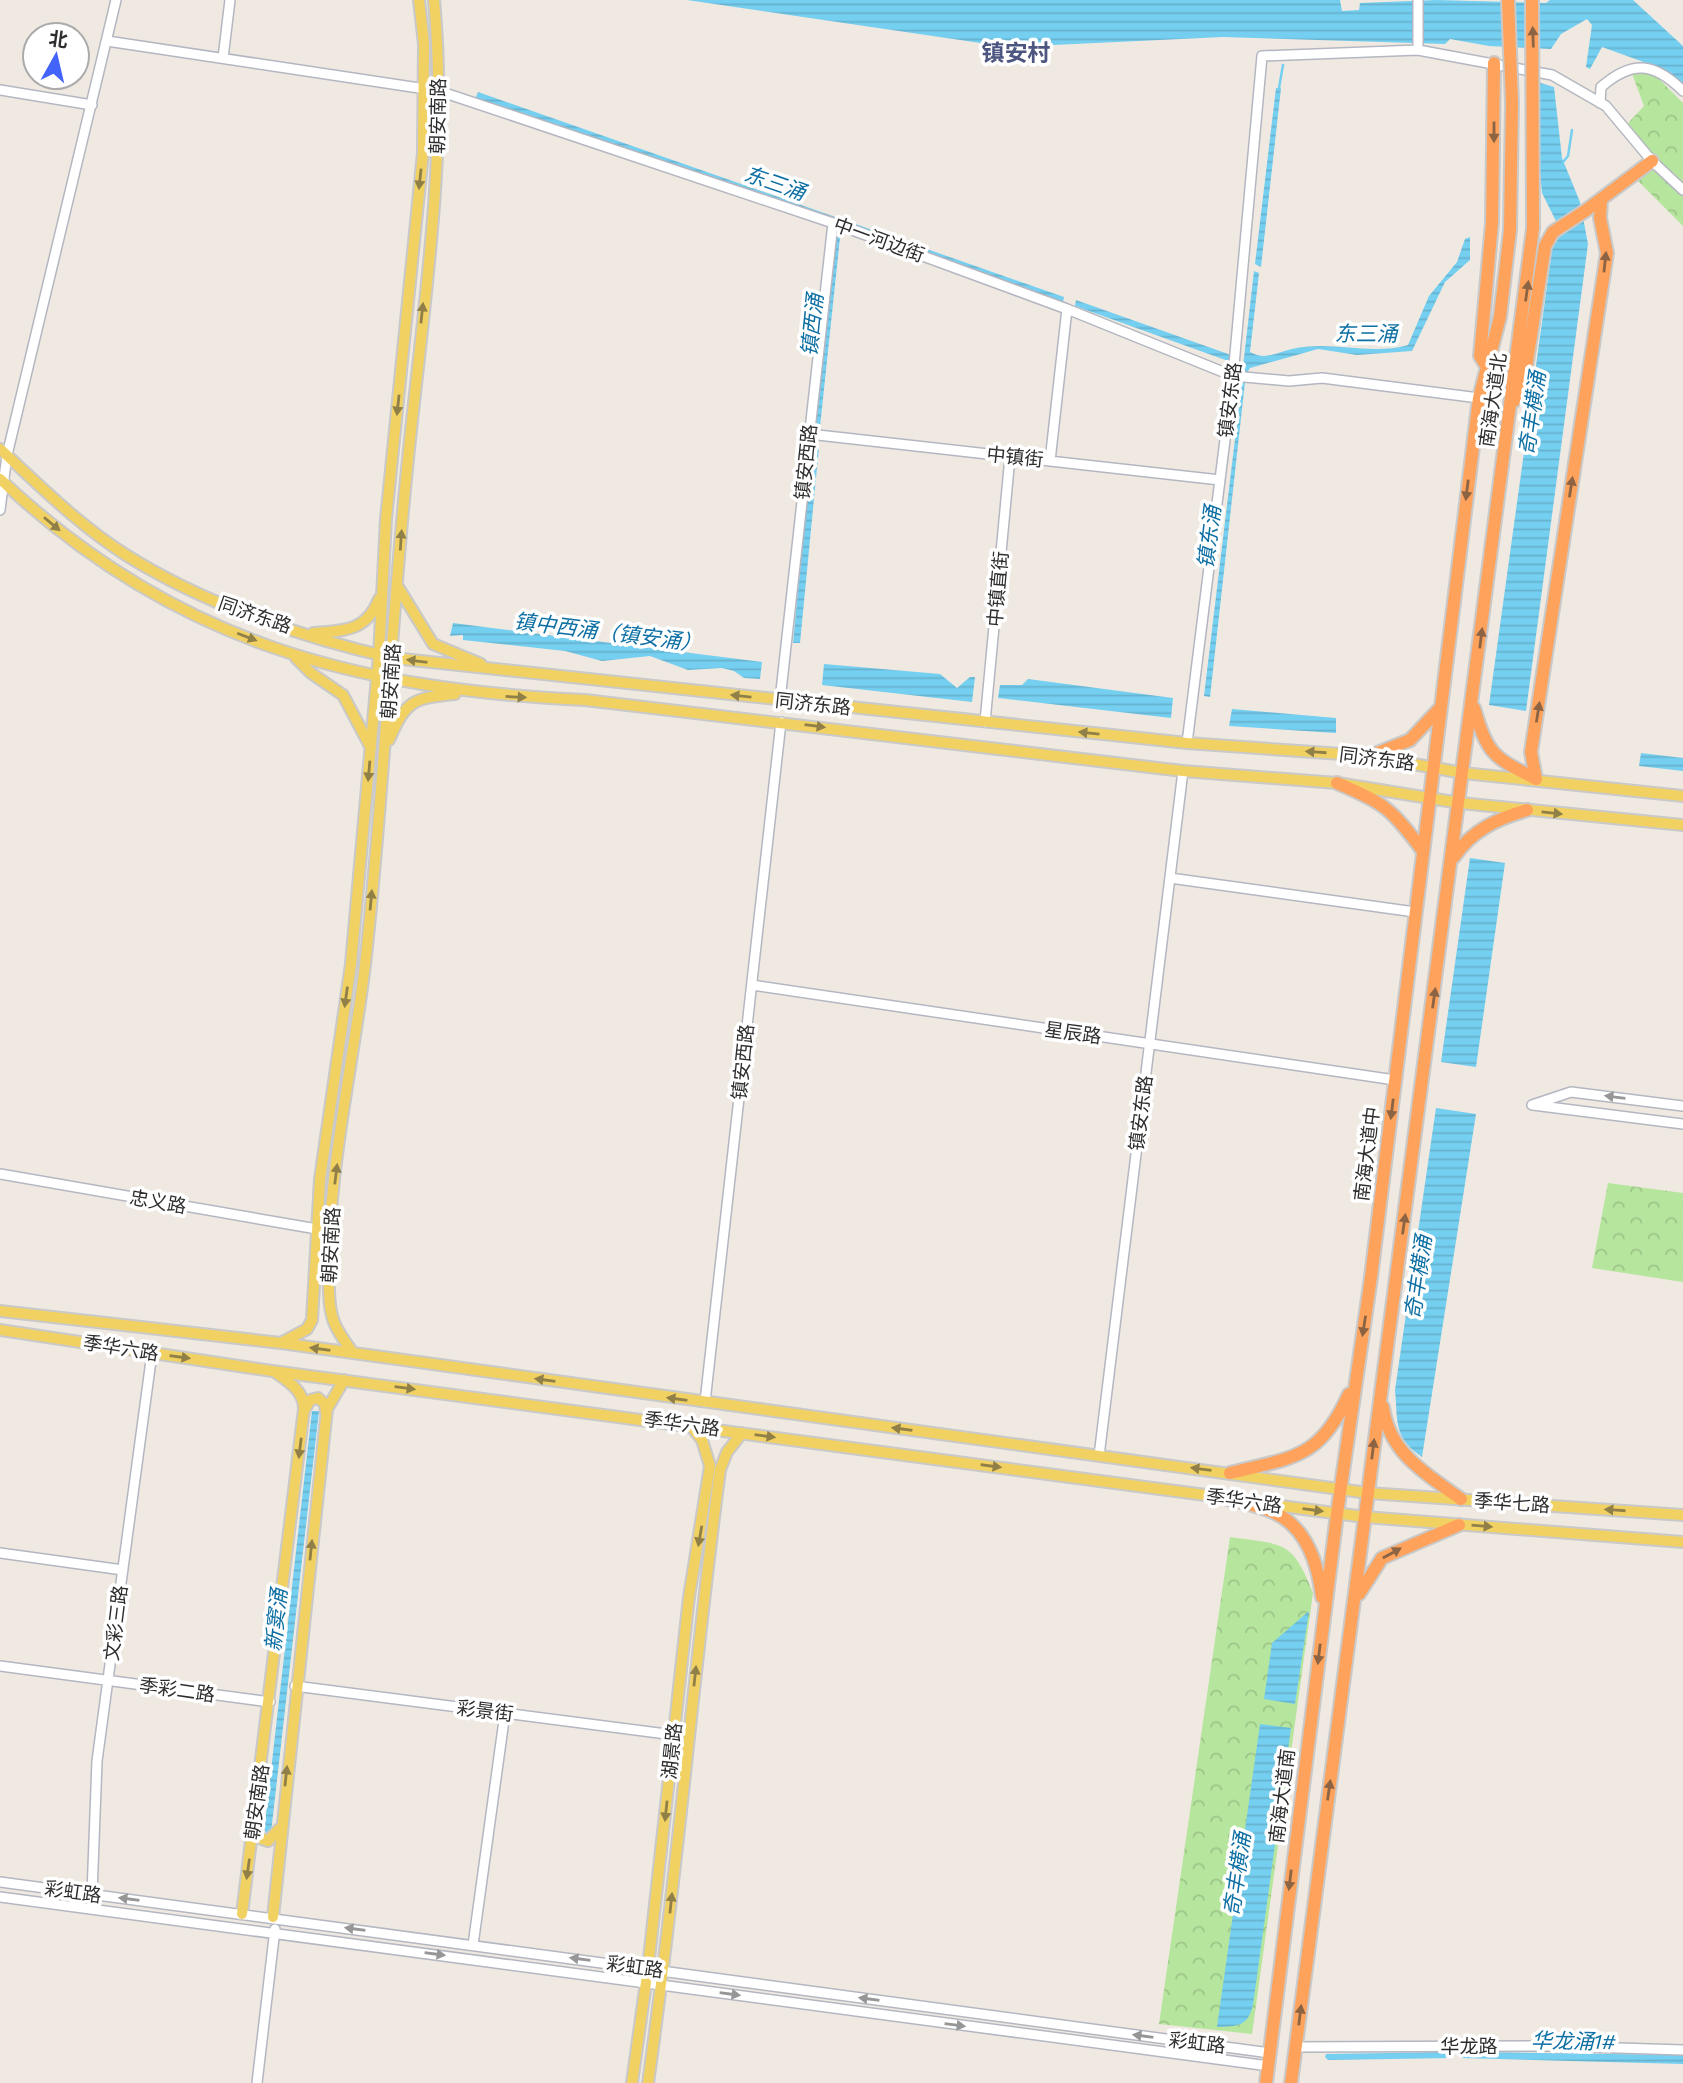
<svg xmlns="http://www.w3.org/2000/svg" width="1683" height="2083" font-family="'Work Sans','Noto Sans SC',sans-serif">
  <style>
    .park { fill: url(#park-crowns) }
    .water { fill: url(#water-rules) }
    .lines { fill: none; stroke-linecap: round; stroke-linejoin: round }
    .stream { stroke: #75cff0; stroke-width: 2.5 }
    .minor-casing { stroke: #b4b7c1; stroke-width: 12 }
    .major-casing { stroke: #c9c9c9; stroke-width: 14 }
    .highway-casing { stroke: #c9c9c9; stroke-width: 16 }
    .minor { stroke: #fff; stroke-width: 9 }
    .major { stroke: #f2d163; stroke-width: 10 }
    .highway { stroke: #ffa35c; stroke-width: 12 }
    .highway-bridge-casing { stroke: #c9c9c9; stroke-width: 16; stroke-linecap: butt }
    .highway-bridge { stroke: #ffa35c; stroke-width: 12 }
    .oneway { fill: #8c6343 }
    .oneway2 { fill: #908048 }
    .oneway3 { fill: #969696 }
    .labels { text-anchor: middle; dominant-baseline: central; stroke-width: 7; stroke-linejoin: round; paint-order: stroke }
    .street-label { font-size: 19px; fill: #2e2e2e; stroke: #fff }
    .water-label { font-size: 21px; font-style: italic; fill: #0d6fa3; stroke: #fff }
    .quarter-label { font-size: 23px; font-weight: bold; fill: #4d5680; stroke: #fff }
  </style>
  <defs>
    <pattern id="park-crowns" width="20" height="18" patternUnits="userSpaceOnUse" patternTransform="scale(1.75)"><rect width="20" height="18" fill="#b6e59e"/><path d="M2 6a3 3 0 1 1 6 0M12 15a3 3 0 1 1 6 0" fill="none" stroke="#9dc588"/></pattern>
    <pattern id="water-rules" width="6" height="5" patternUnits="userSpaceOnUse" patternTransform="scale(1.75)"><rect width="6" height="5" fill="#75cff0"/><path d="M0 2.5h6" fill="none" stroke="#66b2ce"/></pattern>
  </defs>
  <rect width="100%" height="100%" fill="#efe9e1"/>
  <path class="park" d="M1631 71 1653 73 1683 103V226L1638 181 1657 161 1628 123 1644 106Z
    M1608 1183 1683 1193V1282L1592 1268Z
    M1230 1537C1284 1545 1292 1539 1313 1593L1252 2034 1159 2024Z"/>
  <path class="water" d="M687 0H1340L1342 11 1359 10 1360 3 1437 0 1546 3 1550 0H1633L1683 46V88L1663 69 1602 47 1590 69 1586 67 1592 25 1587 19 1561 34 1551 49 1489 46 1450 39 1445 44 1223 37 1008 47Z
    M1531 80 1554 87 1562 158 1580 202 1588 244 1526 711 1489 705 1556 221 1542 193Z
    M1276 88H1281L1261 267 1255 264Z
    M478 92 1064 297 1063 302 475 99Z
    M835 226 841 228 820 427 814 426Z
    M1470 237V260L1445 282 1412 351 1357 355 1318 349 1250 368 1245 376 1242 375 1254 271 1259 273 1250 352C1266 361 1277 352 1292 349 1331 340 1370 356 1408 345L1429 296 1457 262 1465 239Z
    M1076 300 1231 355V362L1075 306Z
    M1242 381 1245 382 1210 697 1204 696Z
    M812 446 819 447 800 643H793Z
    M453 623 762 662 760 679 744 678 734 671 722 668 688 670 650 656 602 661 565 651 463 640V635L450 636Z
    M824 664 940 674 957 688 970 677H975L972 702 822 685Z
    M1028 679 1173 698 1171 718 998 698 1000 685H1022Z
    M1232 709 1336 718V733L1229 726Z
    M1641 753 1683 758V771L1639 766Z
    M1470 858 1505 863 1476 1067 1441 1062Z
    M1436 1108 1476 1114 1422 1457C1393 1437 1398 1422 1395 1390Z
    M312 1411H319L271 1833 264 1832Z
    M1309 1611 1295 1704 1264 1699 1272 1643Z
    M1260 1724 1291 1728 1253 2005C1248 2027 1237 2026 1217 2027Z
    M1452 2052 1453 2058 1328 2060 1325 2057 1326 2054Z
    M1462 2052 1683 2055V2064L1462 2058Z"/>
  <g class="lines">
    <path class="stream" d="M1279 88 1283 65
      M1563 162 1568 156 1572 130"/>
    <g class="minor-casing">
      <path id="minor" d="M107 41 439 91 833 223 1067 309 1233 376 1289 381 1322 378 1479 398
        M1418 50V0
        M223 58 230 0
        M0 90 92 105
        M1600 103 1601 87C1632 60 1654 62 1683 91
        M809 434 1220 480
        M1050 461 1067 309
        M0 510 7 455 116 0
        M780 700 833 223
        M985 722 1010 457
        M1187 743 1233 376 1262 56 1418 50 1552 75 1606 106 1652 161 1683 190
        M1170 878 1415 912
        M752 985 1395 1080
        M1532 1105 1571 1092 1683 1106
        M1533 1105 1683 1124
        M0 1174 317 1229
        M705 1402 781 722
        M1099 1456 1183 771
        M0 1553 123 1570
        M0 1666 270 1702
        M295 1686 674 1735
        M0 1882 1270 2053
        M92 1894 97 1761 152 1353
        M0 1897 1269 2066
        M473 1945 505 1713
        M1296 2047 1554 2046 1683 2050
        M257 2083 275 1929"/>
    </g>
    <g class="major-casing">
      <path id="major" d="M0 449C40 486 80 526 126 555 204 604 303 638 393 658L1187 743 1370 756 1463 773 1683 796
        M0 479C172 642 354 689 585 700L1183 771 1337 783 1460 803 1683 825
        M398 587 433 644 481 664
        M313 633C344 631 367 631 379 599
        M296 658 311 673 343 695 371 748
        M389 740C406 701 412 698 455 694
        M0 1311 281 1343 1368 1493 1683 1515
        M0 1330 272 1371 1228 1498
        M281 1343 307 1329 312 1320 320 1179 351 964 379 655 386 519 423 153 424 44 419 0
        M353 1353C337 1330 330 1323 329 1292 325 1182 352 1073 365 965 383 803 390 641 406 479 421 321 449 159 434 0
        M305 1409 310 1400 318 1398 325 1404 326 1413
        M1258 1503 1365 1517 1683 1542
        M254 1826 262 1839 268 1841 279 1829
        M242 1914 304 1409C304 1391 289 1382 275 1372
        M273 1917 327 1409 344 1380
        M632 2083 648 1968 689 1597 710 1466 702 1440 690 1425
        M648 2083C677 1879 693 1674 720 1470L727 1452 742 1433"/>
    </g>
    <g class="highway-casing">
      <path id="highway" d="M1585 211 1652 161
        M1487 367 1480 356 1492 223 1494 63
        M1514 401 1523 387 1545 246 1553 232
        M1474 708C1488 755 1493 757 1536 779
        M1370 756 1410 740 1440 708
        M1536 779 1531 752 1607 253 1600 218 1601 199
        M1337 783C1385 804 1391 808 1422 850
        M1454 857C1472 830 1497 819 1527 810
        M1383 1407C1389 1453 1426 1474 1461 1499
        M1230 1473C1294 1457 1320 1459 1349 1394
        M1221 1497C1238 1502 1259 1505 1275 1513 1307 1528 1318 1564 1322 1597
        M1359 1594 1382 1558 1459 1525
        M1266 2083 1337 1514 1371 1277 1479 398 1500 317 1510 230
        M1291 2083 1533 228"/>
    </g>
    <use href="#minor" class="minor"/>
    <use href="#major" class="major"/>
    <use href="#highway" class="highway"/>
    <g class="highway-bridge-casing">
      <path id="highway-bridge" d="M1508 0 1512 103 1510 230
        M1532 0 1533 228
        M1553 232 1585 211"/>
    </g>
    <use href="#highway-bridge" class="highway-bridge"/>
  </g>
  <defs><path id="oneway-solid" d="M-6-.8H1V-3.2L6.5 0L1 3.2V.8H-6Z" transform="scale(1.75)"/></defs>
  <g class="oneway">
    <use href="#oneway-solid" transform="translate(1533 37) rotate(-92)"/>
    <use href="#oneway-solid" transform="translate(1494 132) rotate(90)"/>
    <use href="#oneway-solid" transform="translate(1605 262) rotate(-84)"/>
    <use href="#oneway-solid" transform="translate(1527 291) rotate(-82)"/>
    <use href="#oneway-solid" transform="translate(1571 487) rotate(-81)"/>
    <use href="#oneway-solid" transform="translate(1467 490) rotate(97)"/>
    <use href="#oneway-solid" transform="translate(1481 638) rotate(-83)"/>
    <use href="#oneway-solid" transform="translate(1538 712) rotate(-81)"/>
    <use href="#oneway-solid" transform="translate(1434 998) rotate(-82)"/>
    <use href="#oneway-solid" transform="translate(1392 1109) rotate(97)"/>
    <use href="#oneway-solid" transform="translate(1404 1224) rotate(-82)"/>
    <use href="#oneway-solid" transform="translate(1364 1326) rotate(99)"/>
    <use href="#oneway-solid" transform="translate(1373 1449) rotate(-83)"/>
    <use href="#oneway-solid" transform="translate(1392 1553) rotate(-29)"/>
    <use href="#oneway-solid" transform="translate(1319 1654) rotate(97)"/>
    <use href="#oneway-solid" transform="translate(1329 1790) rotate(-82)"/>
    <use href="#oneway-solid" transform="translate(1290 1880) rotate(97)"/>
    <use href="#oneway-solid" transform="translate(1300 2015) rotate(-83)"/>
  </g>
  <g class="oneway2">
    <use href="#oneway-solid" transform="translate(420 179) rotate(96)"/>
    <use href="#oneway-solid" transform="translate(422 313) rotate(-84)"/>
    <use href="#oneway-solid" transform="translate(398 405) rotate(96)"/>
    <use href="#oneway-solid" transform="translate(52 524) rotate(40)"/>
    <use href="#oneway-solid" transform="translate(401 540) rotate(-86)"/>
    <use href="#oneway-solid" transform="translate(247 637) rotate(21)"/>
    <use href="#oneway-solid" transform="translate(417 661) rotate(-173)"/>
    <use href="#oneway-solid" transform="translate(741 696) rotate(-174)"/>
    <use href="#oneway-solid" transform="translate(516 697) rotate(3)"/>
    <use href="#oneway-solid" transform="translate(815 726) rotate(7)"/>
    <use href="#oneway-solid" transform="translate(1089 733) rotate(-174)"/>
    <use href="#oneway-solid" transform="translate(1316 752) rotate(-176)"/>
    <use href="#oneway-solid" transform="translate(369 771) rotate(95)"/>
    <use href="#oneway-solid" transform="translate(1552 813) rotate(6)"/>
    <use href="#oneway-solid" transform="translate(371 900) rotate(-85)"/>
    <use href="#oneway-solid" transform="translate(346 997) rotate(98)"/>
    <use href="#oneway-solid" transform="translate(336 1174) rotate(-83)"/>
    <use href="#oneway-solid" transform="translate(320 1349) rotate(-172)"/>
    <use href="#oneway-solid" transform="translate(180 1357) rotate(8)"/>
    <use href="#oneway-solid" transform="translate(545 1380) rotate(-172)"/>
    <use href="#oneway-solid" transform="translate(405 1388) rotate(7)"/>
    <use href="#oneway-solid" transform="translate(677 1399) rotate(-172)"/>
    <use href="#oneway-solid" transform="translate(902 1429) rotate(-172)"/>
    <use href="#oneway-solid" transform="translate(765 1436) rotate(8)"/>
    <use href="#oneway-solid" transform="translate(300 1448) rotate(97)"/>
    <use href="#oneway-solid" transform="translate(991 1466) rotate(8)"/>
    <use href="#oneway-solid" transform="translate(1201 1469) rotate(-173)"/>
    <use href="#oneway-solid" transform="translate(1313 1510) rotate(8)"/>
    <use href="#oneway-solid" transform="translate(1615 1510) rotate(-176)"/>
    <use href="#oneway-solid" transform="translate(1482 1526) rotate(5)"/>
    <use href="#oneway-solid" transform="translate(700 1536) rotate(100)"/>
    <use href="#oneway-solid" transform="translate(311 1550) rotate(-84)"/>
    <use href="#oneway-solid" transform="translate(695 1676) rotate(-84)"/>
    <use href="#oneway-solid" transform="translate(286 1776) rotate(-84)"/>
    <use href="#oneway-solid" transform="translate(666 1811) rotate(96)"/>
    <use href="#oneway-solid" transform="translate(248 1869) rotate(98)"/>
    <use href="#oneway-solid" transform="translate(671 1903) rotate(-84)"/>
  </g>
  <g class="oneway3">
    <use href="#oneway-solid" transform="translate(1615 1097) rotate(-173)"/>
    <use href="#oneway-solid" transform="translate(129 1899) rotate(-172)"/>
    <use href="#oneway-solid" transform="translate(355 1929) rotate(-172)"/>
    <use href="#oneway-solid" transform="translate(435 1954) rotate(8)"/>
    <use href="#oneway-solid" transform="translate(580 1959) rotate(-172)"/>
    <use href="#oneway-solid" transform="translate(730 1994) rotate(8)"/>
    <use href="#oneway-solid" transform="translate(869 1999) rotate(-172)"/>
    <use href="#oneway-solid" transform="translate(955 2025) rotate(7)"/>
    <use href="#oneway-solid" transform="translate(1143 2036) rotate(-172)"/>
  </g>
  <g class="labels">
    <g class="street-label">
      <text transform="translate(438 116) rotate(-89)">朝安南路</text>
      <text transform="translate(879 240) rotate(20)">中一河边街</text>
      <text transform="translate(1230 400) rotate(-83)">镇安东路</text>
      <text transform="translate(1493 400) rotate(-82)">南海大道北</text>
      <text transform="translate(1015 457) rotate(6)">中镇街</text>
      <text transform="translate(806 462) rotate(-84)">镇安西路</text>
      <text transform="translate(998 589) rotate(-85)">中镇直街</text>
      <text transform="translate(255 615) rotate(19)">同济东路</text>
      <text transform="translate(391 681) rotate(-86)">朝安南路</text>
      <text transform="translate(813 704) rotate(6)">同济东路</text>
      <text transform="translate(1377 759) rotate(7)">同济东路</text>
      <text transform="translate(1073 1033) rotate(8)">星辰路</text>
      <text transform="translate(743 1062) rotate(-84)">镇安西路</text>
      <text transform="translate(1141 1113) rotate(-83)">镇安东路</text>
      <text transform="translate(1367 1154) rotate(-83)">南海大道中</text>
      <text transform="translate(158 1202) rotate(10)">忠义路</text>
      <text transform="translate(331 1245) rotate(-87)">朝安南路</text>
      <text transform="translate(121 1348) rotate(9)">季华六路</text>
      <text transform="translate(682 1424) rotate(8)">季华六路</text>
      <text transform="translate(1244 1501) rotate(8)">季华六路</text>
      <text transform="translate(1512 1503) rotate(4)">季华七路</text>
      <text transform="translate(116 1623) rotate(-83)">文彩三路</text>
      <text transform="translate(177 1690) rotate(8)">季彩二路</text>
      <text transform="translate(485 1711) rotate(7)">彩景街</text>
      <text transform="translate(672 1751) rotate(-84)">湖景路</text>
      <text transform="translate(1282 1796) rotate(-83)">南海大道南</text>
      <text transform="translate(257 1802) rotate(-82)">朝安南路</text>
      <text transform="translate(73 1892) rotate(8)">彩虹路</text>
      <text transform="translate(635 1967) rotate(8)">彩虹路</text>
      <text transform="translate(1197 2043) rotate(7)">彩虹路</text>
      <text x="1469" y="2046">华龙路</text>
    </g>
    <g class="water-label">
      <text transform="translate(775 183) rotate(19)">东三涌</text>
      <text transform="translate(812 325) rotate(-84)">镇西涌</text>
      <text x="1366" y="333">东三涌</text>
      <text transform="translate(1532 413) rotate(-82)">奇丰横涌</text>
      <text transform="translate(1209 537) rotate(-83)">镇东涌</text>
      <text transform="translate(608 632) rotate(7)">镇中西涌（镇安涌）</text>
      <text transform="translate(1418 1277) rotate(-82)">奇丰横涌</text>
      <text transform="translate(276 1620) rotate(-84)">新窦涌</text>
      <text transform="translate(1237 1874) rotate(-82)">奇丰横涌</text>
      <text transform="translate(1573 2041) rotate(1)">华龙涌1#</text>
    </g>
    <g class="quarter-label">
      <text x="1016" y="53">镇安村</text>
    </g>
  </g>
  <g transform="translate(56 56) rotate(8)"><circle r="33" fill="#ffffff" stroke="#ababab" stroke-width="2"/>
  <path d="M0-5L12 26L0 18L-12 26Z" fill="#4264fb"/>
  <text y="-10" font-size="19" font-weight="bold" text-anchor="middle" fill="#2e2e2e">北</text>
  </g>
</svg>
